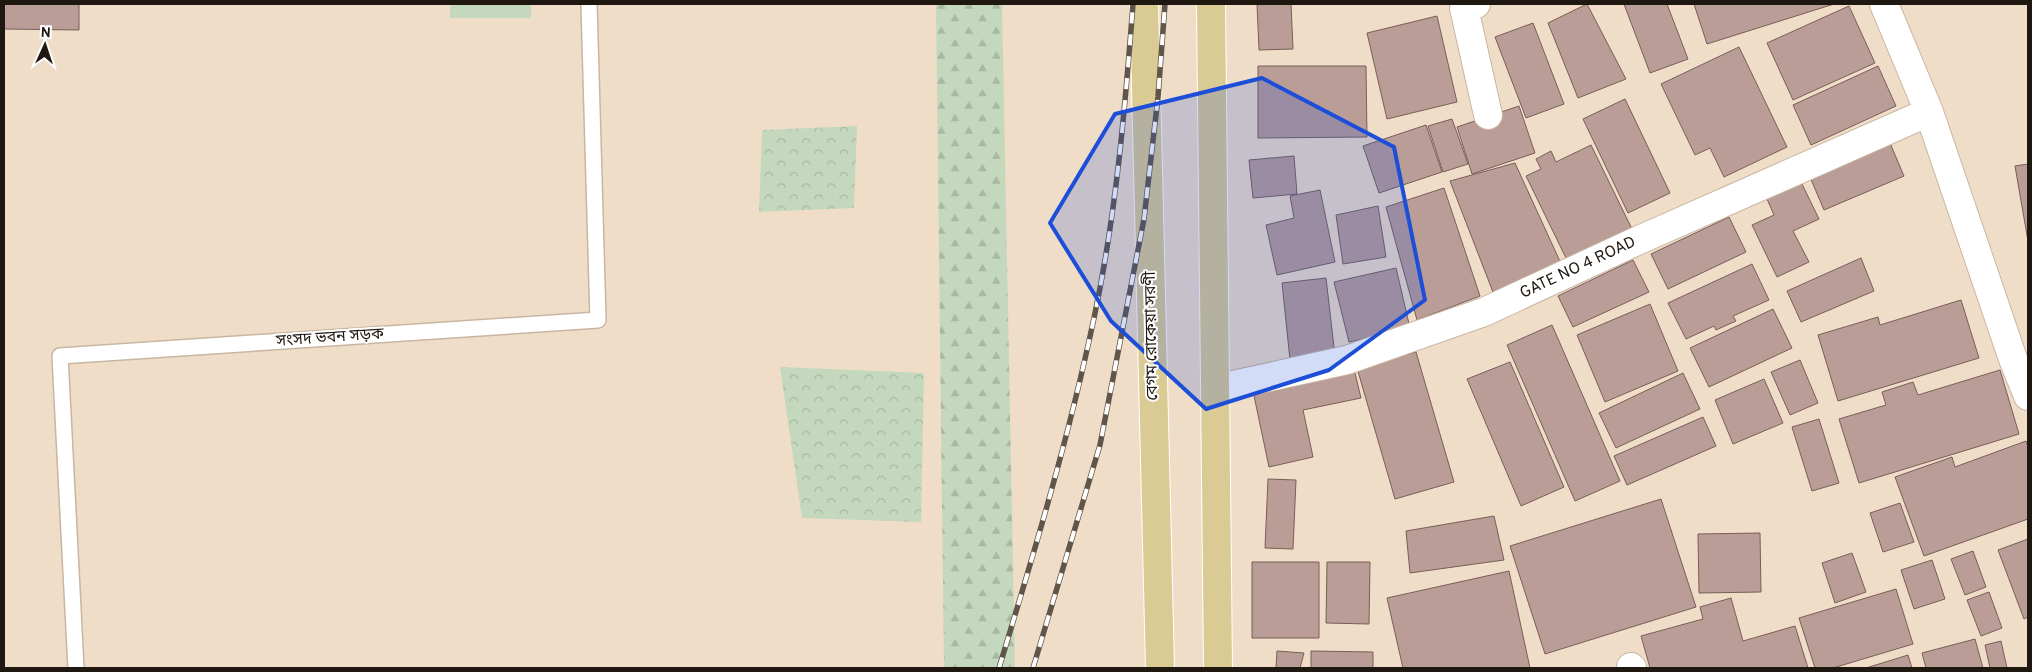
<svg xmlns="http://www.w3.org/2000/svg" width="2032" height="672" font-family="Overpass,'Noto Sans Bengali',sans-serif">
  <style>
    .forest { fill: url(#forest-firs) }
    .park { fill: url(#park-crowns) }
    .garden { fill: #c4d8be }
    .building { fill: #ba9d97; stroke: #785e58 }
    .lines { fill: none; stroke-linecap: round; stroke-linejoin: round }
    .service-casing { stroke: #c8b6a2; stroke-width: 18 }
    .minor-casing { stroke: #c8b6a2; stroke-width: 30 }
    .primary-casing { stroke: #fff; stroke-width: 30 }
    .service { stroke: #fff; stroke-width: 15 }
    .minor { stroke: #fff; stroke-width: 28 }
    .primary { stroke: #daca93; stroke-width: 28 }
    .rail-casing { stroke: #5f5549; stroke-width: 5.5 }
    .rail { stroke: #fff; stroke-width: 4; stroke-dasharray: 11; stroke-linecap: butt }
    .marked { fill: #1d4ed8; fill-opacity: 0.2; stroke: #1d4ed8; stroke-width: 4; stroke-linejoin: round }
    .labels { text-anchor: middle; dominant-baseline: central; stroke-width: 4; stroke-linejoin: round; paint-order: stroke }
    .street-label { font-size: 16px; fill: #1e1810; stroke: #fff }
  </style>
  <defs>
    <pattern id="forest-firs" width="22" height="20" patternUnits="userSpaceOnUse" patternTransform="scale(1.25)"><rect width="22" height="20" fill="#c4d8be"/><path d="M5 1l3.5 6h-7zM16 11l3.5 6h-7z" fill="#a8b9a2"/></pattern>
    <pattern id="park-crowns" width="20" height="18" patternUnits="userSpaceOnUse" patternTransform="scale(1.25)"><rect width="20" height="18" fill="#c4d8be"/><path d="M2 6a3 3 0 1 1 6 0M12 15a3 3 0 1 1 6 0" fill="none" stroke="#a8b9a2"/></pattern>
  </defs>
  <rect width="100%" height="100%" fill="#f0ddc8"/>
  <path class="forest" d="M936 4H1002L1015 668H944Z"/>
  <path class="park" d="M857 126 854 208 759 212 762 130Z
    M780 367 924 373 921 522 802 518Z"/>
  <path class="garden" d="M450 4H531V18H450Z"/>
  <path class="building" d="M4 4H79V30L4 29Z
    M1257 4H1291L1293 49 1259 50Z
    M1587 4 1626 79 1578 98 1548 23Z
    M1624 4H1667L1688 59 1650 73Z
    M1694 4H1834L1707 44Z
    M1849 6 1875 63 1793 100 1767 43Z
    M1437 16 1457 102 1387 119 1367 33Z
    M1533 23 1564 104 1526 118 1495 37Z
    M1739 47 1787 147 1724 177 1710 148 1695 155 1661 84Z
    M1258 66H1366L1367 137 1258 138Z
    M1878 66 1896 106 1811 145 1793 105Z
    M1625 99 1670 193 1628 213 1583 119Z
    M1519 106 1535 153 1472 174 1457 127Z
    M1452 119 1468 164 1443 172 1428 126Z
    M1426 125 1442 172 1379 193 1363 146Z
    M1887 136 1904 176 1824 210 1807 170Z
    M1591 145 1632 229 1567 260 1526 176 1541 169 1536 159 1551 151 1556 162Z
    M1294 156 1297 194 1253 198 1249 160Z
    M1515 163 1563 268 1493 292 1450 181Z
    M2028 164V241L2015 166Z
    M1801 182 1819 219 1793 231 1809 262 1777 277 1752 225 1774 215 1767 199Z
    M1444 188 1480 296 1417 320 1386 207Z
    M1320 190 1335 262 1277 275 1266 225 1294 218 1290 196Z
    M1378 206 1386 257 1343 264 1336 215Z
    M1729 217 1746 252 1668 289 1651 254Z
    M1861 258 1874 291 1801 322 1787 291Z
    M1633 260 1649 292 1573 327 1558 296Z
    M1752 264 1769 300 1733 316 1736 321 1716 330 1714 326 1686 339 1668 303Z
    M1396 268 1410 328 1349 342 1334 282Z
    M1326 278 1335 356 1290 360 1282 283Z
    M1961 300 1979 358 1838 401 1818 335 1878 317 1880 325Z
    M1650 304 1678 371 1605 402 1577 335Z
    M1773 309 1792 348 1709 387 1690 348Z
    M1552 325 1620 481 1575 501 1507 345Z
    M1416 352 1454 482 1395 499 1357 368Z
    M1800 360 1818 403 1790 415 1771 372Z
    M1510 362 1564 487 1521 506 1467 379Z
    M1354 369 1361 398 1303 410 1313 457 1269 467 1253 391Z
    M2000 370 2019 434 1859 483 1839 419 1886 405 1882 392 1913 382 1918 395Z
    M1683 373 1700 409 1616 448 1599 413Z
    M1764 379 1783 423 1733 444 1715 400Z
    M1703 417 1716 446 1627 485 1614 456Z
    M1819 419 1839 483 1812 491 1792 427Z
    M2026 441 2028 447V519L1924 556 1895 477 1952 457 1955 467Z
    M1268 479 1296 480 1293 549 1265 548Z
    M1661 499 1696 607 1545 654 1510 546Z
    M1900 503 1914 542 1883 552 1870 513Z
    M1494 516 1504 560 1410 573 1406 531Z
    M1760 533 1761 592 1699 593 1698 534Z
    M2028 539V617L2024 619 1998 550Z
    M1973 551 1986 587 1965 595 1951 559Z
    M1852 553 1866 592 1835 603 1822 563Z
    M1932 560 1945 599 1914 609 1901 570Z
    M1252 562H1319V638H1252Z
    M1327 562H1370L1369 624 1326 623Z
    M1509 571 1530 668H1403L1387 598Z
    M1896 589 1913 644 1833 668H1815L1799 618Z
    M1989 592 2002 628 1981 636 1967 600Z
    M1731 598 1743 641 1795 626 1808 668H1650L1641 636 1703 619 1700 607Z
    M1975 639 1983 668H1926L1922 653Z
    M2001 641 2007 668H1990L1985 645Z
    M1277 651 1304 653 1300 668H1276Z
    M1311 651 1373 652V668H1311Z
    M1908 655 1912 668H1866Z"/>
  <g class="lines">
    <g class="service-casing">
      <path id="service" d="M76 668 60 356 598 320 589 4"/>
    </g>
    <g class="minor-casing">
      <path id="minor" d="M1476 4 1464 8 1488 115
        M1884 4 1929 112 2013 359 2028 396
        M1215 389 1347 360 1484 312 1639 240 1929 112
        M1631 667 1632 668"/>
    </g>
    <g class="primary-casing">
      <path id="primary" d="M1144 4 1160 668
        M1211 4 1218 668"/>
    </g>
    <use href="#service" class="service"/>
    <use href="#minor" class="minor"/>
    <use href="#primary" class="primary"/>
    <g class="rail-casing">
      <path id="rail" d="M999 668C1034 553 1069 437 1094 318 1116 215 1125 109 1133 4
        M1033 668 1100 445 1144 219 1158 97 1165 4"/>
    </g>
    <use href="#rail" class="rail"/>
  </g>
  <path class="marked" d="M1262 78 1394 147 1425 300 1329 370 1206 409 1111 321 1050 223 1115 114Z"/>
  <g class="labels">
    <g class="street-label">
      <text transform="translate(1578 268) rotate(-25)">GATE NO 4 ROAD</text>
      <text transform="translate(1152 336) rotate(-91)">বেগম রোকেয়া সরণী</text>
      <text transform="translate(330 338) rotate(-4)">সংসদ ভবন সড়ক</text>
    </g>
  </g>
  <rect width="2032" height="672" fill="none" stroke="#1e1810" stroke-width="10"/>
  <g transform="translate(45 45) rotate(3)" stroke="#ffffff" stroke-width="4" paint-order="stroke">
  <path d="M0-4L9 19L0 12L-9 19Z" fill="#1e1810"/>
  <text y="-8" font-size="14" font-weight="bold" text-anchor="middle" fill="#1e1810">N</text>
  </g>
</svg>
